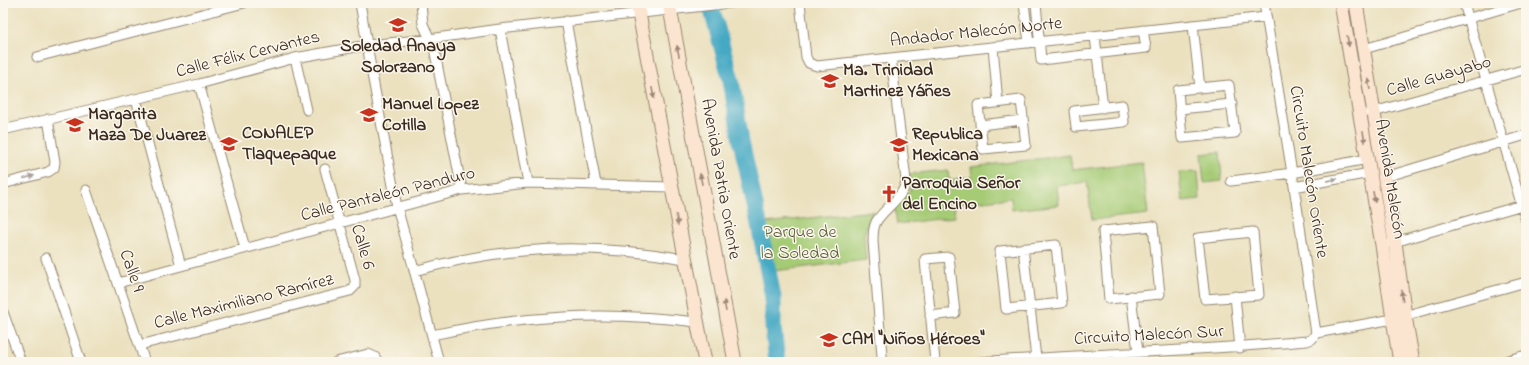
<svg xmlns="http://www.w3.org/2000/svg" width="1529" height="365" font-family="'Indie Flower',sans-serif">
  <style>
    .green { fill: #a5cb75; stroke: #707a4a }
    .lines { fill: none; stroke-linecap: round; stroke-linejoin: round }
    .river { stroke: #44a9c4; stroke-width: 17 }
    .street-casing { stroke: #93866e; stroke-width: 11 }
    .secondary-casing { stroke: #93866e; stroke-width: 15 }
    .street { stroke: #fff; stroke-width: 9 }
    .secondary { stroke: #fce5d0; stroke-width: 13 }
    .oneway { fill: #9c8877 }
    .oneway2 { fill: #a79f9a }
    .labels { text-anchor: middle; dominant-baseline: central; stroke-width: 3; stroke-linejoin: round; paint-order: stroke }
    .street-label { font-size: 18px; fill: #3b2a1e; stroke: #fbf7ec }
    .poi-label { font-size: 18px; font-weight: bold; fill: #3b2a1e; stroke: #fbf7ec; text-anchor: start }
    .park-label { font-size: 18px; fill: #5b5a38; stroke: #fbf7ec }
  </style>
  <rect width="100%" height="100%" fill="#fbf7ec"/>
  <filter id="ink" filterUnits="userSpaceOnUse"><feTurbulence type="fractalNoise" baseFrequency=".025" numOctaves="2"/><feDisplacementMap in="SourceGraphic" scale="8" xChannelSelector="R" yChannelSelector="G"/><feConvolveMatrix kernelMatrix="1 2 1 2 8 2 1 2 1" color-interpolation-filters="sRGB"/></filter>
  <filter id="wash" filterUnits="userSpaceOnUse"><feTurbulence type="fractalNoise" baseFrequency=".012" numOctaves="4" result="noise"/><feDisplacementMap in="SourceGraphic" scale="16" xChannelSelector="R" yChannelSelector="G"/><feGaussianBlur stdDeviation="0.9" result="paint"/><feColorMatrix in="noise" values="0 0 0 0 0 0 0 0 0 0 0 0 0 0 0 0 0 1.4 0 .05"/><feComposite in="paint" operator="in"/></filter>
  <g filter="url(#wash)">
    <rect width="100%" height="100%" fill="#ebe1bf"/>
    <path class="green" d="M1220 152 1222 181 1204 183 1201 154Z
      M1070 155 1072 170 1142 162 1148 214 1092 220 1087 182 1057 186 1059 205 1012 210 1011 198 954 204 955 217 897 224 894 205 910 191 908 174 948 170 949 180 972 177 971 167Z
      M1198 171 1200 199 1182 201 1179 172Z
      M873 211 864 234 866 260 774 271 765 223Z"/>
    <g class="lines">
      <path class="river" d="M710 3 731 80 741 141 758 219 773 297V327L777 362"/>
    </g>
  </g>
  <g filter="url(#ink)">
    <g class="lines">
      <g class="street-casing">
        <path id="street" d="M360 3 372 74 397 207 439 362
          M421 3 423 24 434 48 462 190
          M800 3 806 57 809 63 817 66 1266 17
          M1024 3 1029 43
          M1036 3 1041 60 1146 48 1143 30
          M1264 3 1292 173 1316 333
          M1464 3 1526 221
          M566 21 596 184
          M1193 25 1200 88
          M500 29 528 183
          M1095 36 1103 108
          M993 47 998 103
          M1364 49 1521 3
          M37 57 244 3
          M295 58 307 110
          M199 84 245 248
          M1229 85 1235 133 1182 138 1178 90Z
          M136 99 181 266
          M1021 100 1026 145 983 149 978 105Z
          M1122 105 1124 122 1076 127 1074 111Z
          M1179 109 1232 104
          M1370 113 1526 69
          M980 125 1023 120
          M3 130 199 84 295 58 367 45 429 39 500 29 731 3
          M1385 177 1526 135
          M1231 181 1292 173 1368 159
          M3 184 48 172 54 168 55 162 48 119
          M1294 187 1370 173
          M86 190 145 362
          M1153 226 1160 294 1109 299 1103 231Z
          M1253 232 1259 295 1205 299 1198 238Z
          M1391 243 1526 204
          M1056 245 1062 303 1006 309 1000 251Z
          M1023 248 1036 358
          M46 258 81 362
          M414 271C508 245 590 243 685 259
          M118 283 462 190 528 183 671 187
          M1131 296 1138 352
          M1235 296 1240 348
          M3 312 21 362
          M930 316 955 313 949 257 925 259C928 294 932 328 935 362
          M1316 333 1393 319 1526 282
          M432 335C523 315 605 311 697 322
          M140 345 350 291 355 286V280L325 169
          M336 362 368 354 375 357 378 362
          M884 362 882 356 873 241C873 235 873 228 876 222 884 208 905 197 906 180L891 58
          M979 362C1088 354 1198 351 1307 341L1312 339 1316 333
          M1501 362 1526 355"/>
      </g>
      <g class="secondary-casing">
        <path id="secondary" d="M637 3 705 362
          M669 3 735 362
          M1341 3 1382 245 1393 319 1400 362
          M1356 3 1395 242 1405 316 1413 362"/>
      </g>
      <use href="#street" class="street"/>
      <use href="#secondary" class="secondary"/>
    </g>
    <defs><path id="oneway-solid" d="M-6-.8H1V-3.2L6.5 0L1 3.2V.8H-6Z"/></defs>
    <g class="oneway">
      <use href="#oneway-solid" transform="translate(1348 41) rotate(80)"/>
      <use href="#oneway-solid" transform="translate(678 51) rotate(-101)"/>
      <use href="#oneway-solid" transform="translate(1369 84) rotate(-99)"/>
      <use href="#oneway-solid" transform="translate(653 93) rotate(79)"/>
      <use href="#oneway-solid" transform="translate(1364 137) rotate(80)"/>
      <use href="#oneway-solid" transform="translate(701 179) rotate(-100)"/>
      <use href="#oneway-solid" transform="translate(1374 197) rotate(80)"/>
      <use href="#oneway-solid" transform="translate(677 220) rotate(79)"/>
      <use href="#oneway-solid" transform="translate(1402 296) rotate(-97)"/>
      <use href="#oneway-solid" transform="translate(725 306) rotate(-100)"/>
    </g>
    <g class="oneway2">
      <use href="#oneway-solid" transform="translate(29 177) rotate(-16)"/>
      <use href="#oneway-solid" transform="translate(1332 180) rotate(-11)"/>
    </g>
  </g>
  <defs>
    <g id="school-bare" transform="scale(1.38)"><path d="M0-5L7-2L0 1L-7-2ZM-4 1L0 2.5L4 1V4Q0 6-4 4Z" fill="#c8321e" stroke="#fbf7ec" stroke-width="2.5" paint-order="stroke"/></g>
    <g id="university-bare" transform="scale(1.38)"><path d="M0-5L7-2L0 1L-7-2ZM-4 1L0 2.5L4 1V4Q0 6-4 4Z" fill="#c8321e" stroke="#fbf7ec" stroke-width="2.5" paint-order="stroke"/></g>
    <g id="church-bare" transform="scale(1.38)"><path d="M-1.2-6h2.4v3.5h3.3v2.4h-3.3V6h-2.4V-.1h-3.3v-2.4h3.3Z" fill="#c8321e" stroke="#fbf7ec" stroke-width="2.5" paint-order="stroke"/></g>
  </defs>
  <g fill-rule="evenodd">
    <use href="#school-bare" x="398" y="25"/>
    <use href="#school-bare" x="830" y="81"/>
    <use href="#school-bare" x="369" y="115"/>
    <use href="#school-bare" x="75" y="125"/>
    <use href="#university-bare" x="229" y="144"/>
    <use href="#school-bare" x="899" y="145"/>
    <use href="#church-bare" x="889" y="194"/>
    <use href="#school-bare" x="829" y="340"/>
  </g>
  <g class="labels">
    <g class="street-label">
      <text transform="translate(976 33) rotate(-6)">Andador Malecón Norte</text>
      <text transform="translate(248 55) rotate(-14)">Calle Félix Cervantes</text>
      <text transform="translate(1439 77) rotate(-16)">Calle Guayabo</text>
      <text transform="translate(1308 172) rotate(81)">Circuito Malecón Oriente</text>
      <text transform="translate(720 179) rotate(80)">Avenida Patria Oriente</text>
      <text transform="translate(1389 179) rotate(81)">Avenida Malecón</text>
      <text transform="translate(388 195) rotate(-14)">Calle Pantaleón Panduro</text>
      <text transform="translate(362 247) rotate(74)">Calle 6</text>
      <text transform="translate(131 271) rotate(71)">Calle 9</text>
      <text transform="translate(244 302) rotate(-14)">Calle Maximiliano Ramírez</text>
      <text transform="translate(1149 336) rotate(-3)">Circuito Malecón Sur</text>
    </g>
    <g class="poi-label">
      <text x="398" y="47" text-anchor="middle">Soledad Anaya<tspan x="398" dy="21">Solorzano</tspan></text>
      <text x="843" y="71">Ma. Trinidad<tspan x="843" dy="21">Martinez Yáñes</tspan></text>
      <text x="382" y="105">Manuel Lopez<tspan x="382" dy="21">Cotilla</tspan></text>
      <text x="88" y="115">Margarita<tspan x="88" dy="21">Maza De Juarez</tspan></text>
      <text x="242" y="134">CONALEP<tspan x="242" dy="21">Tlaquepaque</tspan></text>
      <text x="912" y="135">Republica<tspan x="912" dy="21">Mexicana</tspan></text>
      <text x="902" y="184">Parroquia Señor<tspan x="902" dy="21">del Encino</tspan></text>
      <text x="842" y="340">CAM "Niños Héroes"</text>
    </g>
    <g class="park-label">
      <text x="800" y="233">Parque de<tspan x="800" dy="21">la Soledad</tspan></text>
    </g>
  </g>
  <rect width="1529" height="365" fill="none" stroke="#fbf7ec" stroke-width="16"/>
</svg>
